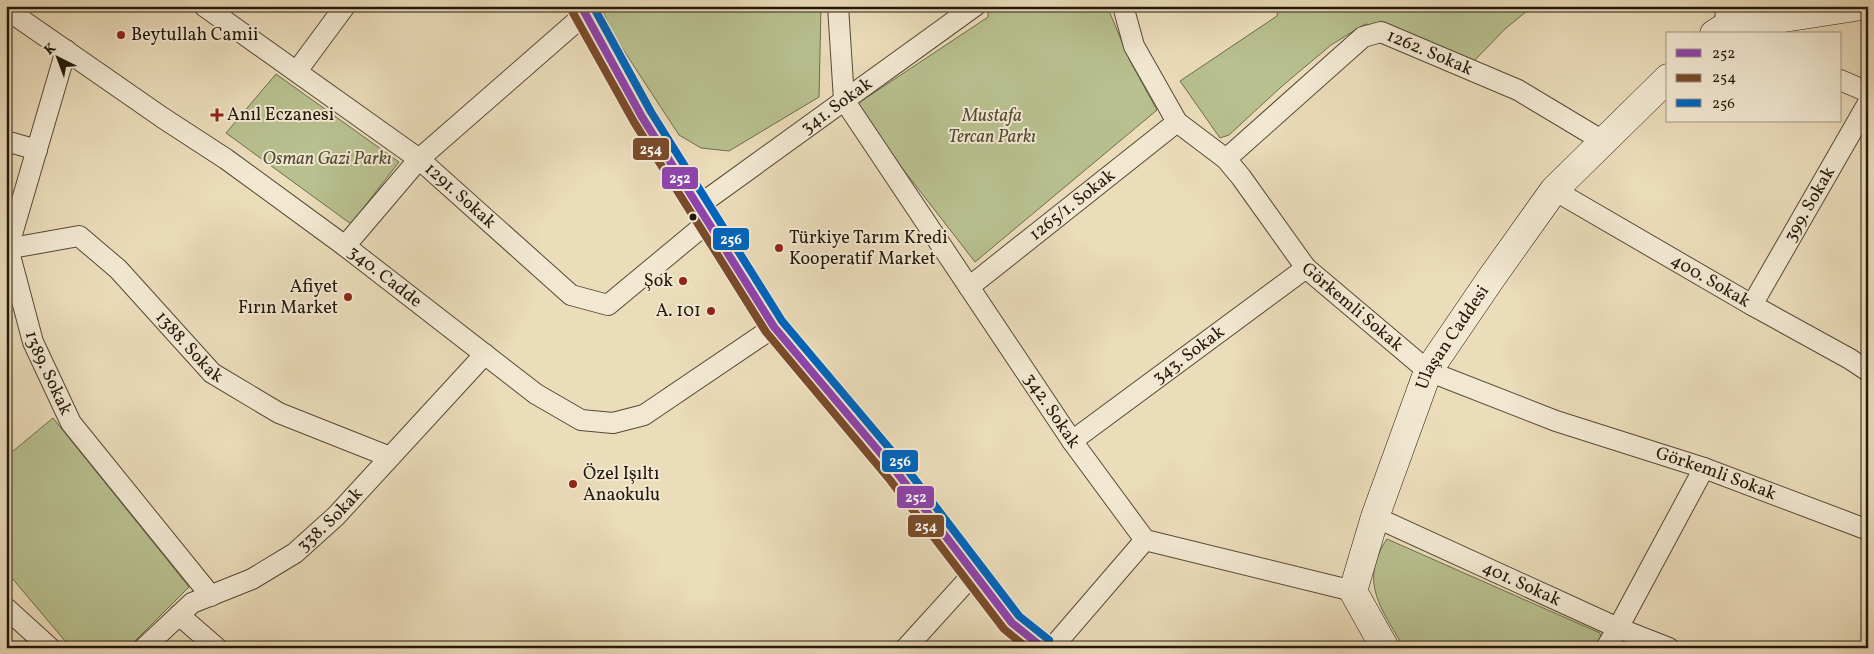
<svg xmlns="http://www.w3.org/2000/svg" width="1874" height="654" font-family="Vollkorn,serif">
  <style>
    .green { fill: #b8c08f; stroke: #6e6c4c }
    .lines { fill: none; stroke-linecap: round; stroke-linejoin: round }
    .street-casing { stroke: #554a36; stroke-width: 22 }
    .secondary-casing { stroke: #23190a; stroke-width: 29 }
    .street { stroke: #f2e8d2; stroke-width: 20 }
    .secondary { stroke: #f2e8d2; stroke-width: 28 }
    .bus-1-casing { stroke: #f2e8d2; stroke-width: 11 }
    .bus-2-casing { stroke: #f2e8d2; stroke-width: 11 }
    .bus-3-casing { stroke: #f2e8d2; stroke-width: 11 }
    .bus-1 { stroke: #8e44ad; stroke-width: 8 }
    .bus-2 { stroke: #7a4b2a; stroke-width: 8 }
    .bus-3 { stroke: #0065bd; stroke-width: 8 }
    .poi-dot { fill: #8f2418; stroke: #f2e8d2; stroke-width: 2 }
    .bus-dot { fill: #23190a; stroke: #f2e8d2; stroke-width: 2 }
    .labels { text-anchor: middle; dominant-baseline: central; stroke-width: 4; stroke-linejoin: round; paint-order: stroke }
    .poi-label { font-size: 18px; fill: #23190a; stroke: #f2e8d2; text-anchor: start }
    .street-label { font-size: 18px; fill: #23190a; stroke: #f2e8d2 }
    .park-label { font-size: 18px; font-style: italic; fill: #504b32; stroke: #f2e8d2 }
    .line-badge { stroke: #f2e8d2; stroke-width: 2 }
    .badge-label { font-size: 14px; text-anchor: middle; font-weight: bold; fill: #fff }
  </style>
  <rect width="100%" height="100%" fill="#ebdcba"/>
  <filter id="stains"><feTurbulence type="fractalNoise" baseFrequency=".004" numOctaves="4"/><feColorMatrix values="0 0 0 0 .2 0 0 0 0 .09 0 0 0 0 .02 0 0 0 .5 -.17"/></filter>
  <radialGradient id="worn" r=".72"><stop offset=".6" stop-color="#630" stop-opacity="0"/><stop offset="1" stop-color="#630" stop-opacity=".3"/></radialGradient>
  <path class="green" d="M601 6H821L819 97 729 151 701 148 679 135 611 31Z
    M988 6H1107L1130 61 1157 110 975 262 854 106 988 17Z
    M1278 6H1533L1505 29 1474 61 1394 29 1365 24 1331 45 1281 87 1229 135 1220 138 1180 81 1277 16Z
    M276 74 399 162 351 224 226 133Z
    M53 418 189 587 128 648H71L6 571V457Z
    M1387 539 1600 633 1601 640 1595 648H1404C1382 609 1358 582 1387 539Z"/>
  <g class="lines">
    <g class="street-casing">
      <g id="street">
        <path id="s1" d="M204 6 419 159 571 295 608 305 708 222"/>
        <path id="s2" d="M838 6 844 100 1072 441 1145 540 1353 591"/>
        <path id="s3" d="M1123 6 1134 46 1177 122 1226 159 1241 177 1306 268 1428 371 1556 421 1704 468 1868 530"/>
        <path d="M1726 6 1725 27 1736 32"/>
        <path id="s4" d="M6 9 163 118 226 159 345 246 536 394 581 420 613 423 644 415 774 327"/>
        <path id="s5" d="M66 50 8 248 33 342 71 423 211 596"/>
        <path d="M297 71 345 6"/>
        <path d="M1840 80 1868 92"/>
        <path d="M6 141 37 150"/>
        <path id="s6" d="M1226 159 1363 37 1381 32 1518 90 1603 141"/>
        <path id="s7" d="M1554 190 1752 305 1850 359 1868 371"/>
        <path id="s8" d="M698 206 975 6"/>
        <path d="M345 246 419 159 585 14"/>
        <path id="s9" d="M6 249 79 236 118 269 212 373 279 413 390 457"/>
        <path id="s10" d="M969 287 1177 122"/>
        <path id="s11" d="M1752 305 1868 103"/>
        <path id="s12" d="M1072 441 1306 268"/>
        <path id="s13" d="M1375 517 1618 628 1669 648"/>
        <path d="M6 608 50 648"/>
        <path d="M179 615 217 648"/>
        <path id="s14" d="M144 648 192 603 252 579 295 553 336 516 485 354"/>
        <path d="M906 648 974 573"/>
        <path d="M1052 648 1145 540"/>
        <path d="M1606 648 1618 628 1704 468"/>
      </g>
    </g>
    <g class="secondary-casing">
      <g id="secondary">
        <path d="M581 6 642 117 774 327 898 474 1012 623 1043 648"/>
        <path d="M1714 34 1725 27 1862 6"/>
        <path id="s15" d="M1385 648 1353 591 1375 517 1428 371 1492 277 1554 190 1668 78"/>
      </g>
    </g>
    <use href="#street" class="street"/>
    <use href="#secondary" class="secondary"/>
    <g class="bus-1-casing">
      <path id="bus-1" d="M581 6 642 117 774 327 898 474 1012 623 1043 648"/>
    </g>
    <g class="bus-2-casing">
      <path id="bus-2" d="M572 11 634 122 766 332 890 480 1004 629 1027 648"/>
    </g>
    <g class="bus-3-casing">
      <path id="bus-3" d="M593 6 651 112 782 321 906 468 1019 616 1049 640"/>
    </g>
    <use href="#bus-1" class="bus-1"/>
    <use href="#bus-2" class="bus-2"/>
    <use href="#bus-3" class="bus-3"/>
  </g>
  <g class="poi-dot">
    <circle cx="121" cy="35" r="5"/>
    <path d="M214.5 107.5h5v5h5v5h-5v5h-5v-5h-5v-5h5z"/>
    <circle cx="779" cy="248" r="5"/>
    <circle cx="683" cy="281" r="5"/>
    <circle cx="348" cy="297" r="5"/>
    <circle cx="711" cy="311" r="5"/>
    <circle cx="573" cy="484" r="5"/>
  </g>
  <circle class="bus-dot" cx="693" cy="217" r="4.5"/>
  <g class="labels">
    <g class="poi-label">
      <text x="131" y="35">Beytullah Camii</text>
      <text x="227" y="115">Anıl Eczanesi</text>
      <text x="789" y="238">Türkiye Tarım Kredi<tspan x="789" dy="21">Kooperatif Market</tspan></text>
      <text x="673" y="281" text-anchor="end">Şok</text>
      <text x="338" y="287" text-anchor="end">Afiyet<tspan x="338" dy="21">Fırın Market</tspan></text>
      <text x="701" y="311" text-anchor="end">A. 101</text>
      <text x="583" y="474">Özel Işıltı<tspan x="583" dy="21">Anaokulu</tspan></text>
    </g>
    <g class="street-label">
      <text stroke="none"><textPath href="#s6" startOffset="255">1262. Sokak</textPath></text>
      <text stroke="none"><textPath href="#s8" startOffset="171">341. Sokak</textPath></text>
      <text stroke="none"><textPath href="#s1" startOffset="319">1291. Sokak</textPath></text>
      <text stroke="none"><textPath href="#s11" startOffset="116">399. Sokak</textPath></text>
      <text stroke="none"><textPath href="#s10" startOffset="132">1265/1. Sokak</textPath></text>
      <text stroke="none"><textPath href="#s4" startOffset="464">340. Cadde</textPath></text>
      <text stroke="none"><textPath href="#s7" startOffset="181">400. Sokak</textPath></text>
      <text stroke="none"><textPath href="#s3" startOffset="386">Görkemli Sokak</textPath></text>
      <text stroke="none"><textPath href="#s15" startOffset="339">Ulaşan Caddesi</textPath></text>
      <text stroke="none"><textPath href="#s9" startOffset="231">1388. Sokak</textPath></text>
      <text stroke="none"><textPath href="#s12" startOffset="145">343. Sokak</textPath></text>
      <text stroke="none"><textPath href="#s5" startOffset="338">1389. Sokak</textPath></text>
      <text stroke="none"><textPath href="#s2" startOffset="468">342. Sokak</textPath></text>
      <text stroke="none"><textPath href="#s3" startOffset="791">Görkemli Sokak</textPath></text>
      <text stroke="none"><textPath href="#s14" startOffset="229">338. Sokak</textPath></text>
      <text stroke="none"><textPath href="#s13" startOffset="161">401. Sokak</textPath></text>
    </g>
    <g class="park-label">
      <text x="992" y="116">Mustafa<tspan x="992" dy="21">Tercan Parkı</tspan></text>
      <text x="327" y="159">Osman Gazi Parkı</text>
    </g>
  </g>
  <g class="line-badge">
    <rect x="632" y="137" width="38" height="24" rx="5" fill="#7a4b2a"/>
    <rect x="661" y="166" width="38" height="24" rx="5" fill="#8e44ad"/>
    <rect x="712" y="227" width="38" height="24" rx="5" fill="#0065bd"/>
    <rect x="881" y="449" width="38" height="24" rx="5" fill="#0065bd"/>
    <rect x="896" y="485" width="39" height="24" rx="5" fill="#8e44ad"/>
    <rect x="907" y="514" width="38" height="24" rx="5" fill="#7a4b2a"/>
  </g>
  <g class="badge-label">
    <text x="651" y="154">254</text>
    <text x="680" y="183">252</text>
    <text x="731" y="244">256</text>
    <text x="900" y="466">256</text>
    <text x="916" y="502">252</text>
    <text x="926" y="531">254</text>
  </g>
  <rect width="1874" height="654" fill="none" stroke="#ebdcba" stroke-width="25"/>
  <rect x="8" y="8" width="1859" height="639" fill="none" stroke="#23190a" stroke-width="2.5"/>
  <rect x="12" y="12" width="1849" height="629" fill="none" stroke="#23190a"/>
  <rect x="1666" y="32" width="175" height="90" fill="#f2e8d2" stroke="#9f9582"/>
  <rect x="1676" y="49" width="25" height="8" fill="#8e44ad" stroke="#9f9582"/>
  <text x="1712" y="58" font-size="15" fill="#23190a">252</text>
  <rect x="1676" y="74" width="25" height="8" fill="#7a4b2a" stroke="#9f9582"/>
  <text x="1712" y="82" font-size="15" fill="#23190a">254</text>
  <rect x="1676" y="99" width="25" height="8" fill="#0065bd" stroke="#9f9582"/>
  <text x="1712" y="108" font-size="15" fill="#23190a">256</text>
  <g transform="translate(58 58) rotate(318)" stroke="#f2e8d2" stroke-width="4" paint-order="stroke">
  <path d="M0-4L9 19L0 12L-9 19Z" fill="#23190a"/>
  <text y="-8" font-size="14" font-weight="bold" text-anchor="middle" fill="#23190a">K</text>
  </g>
  <rect width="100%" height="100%" filter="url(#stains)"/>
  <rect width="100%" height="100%" fill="url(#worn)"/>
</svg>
